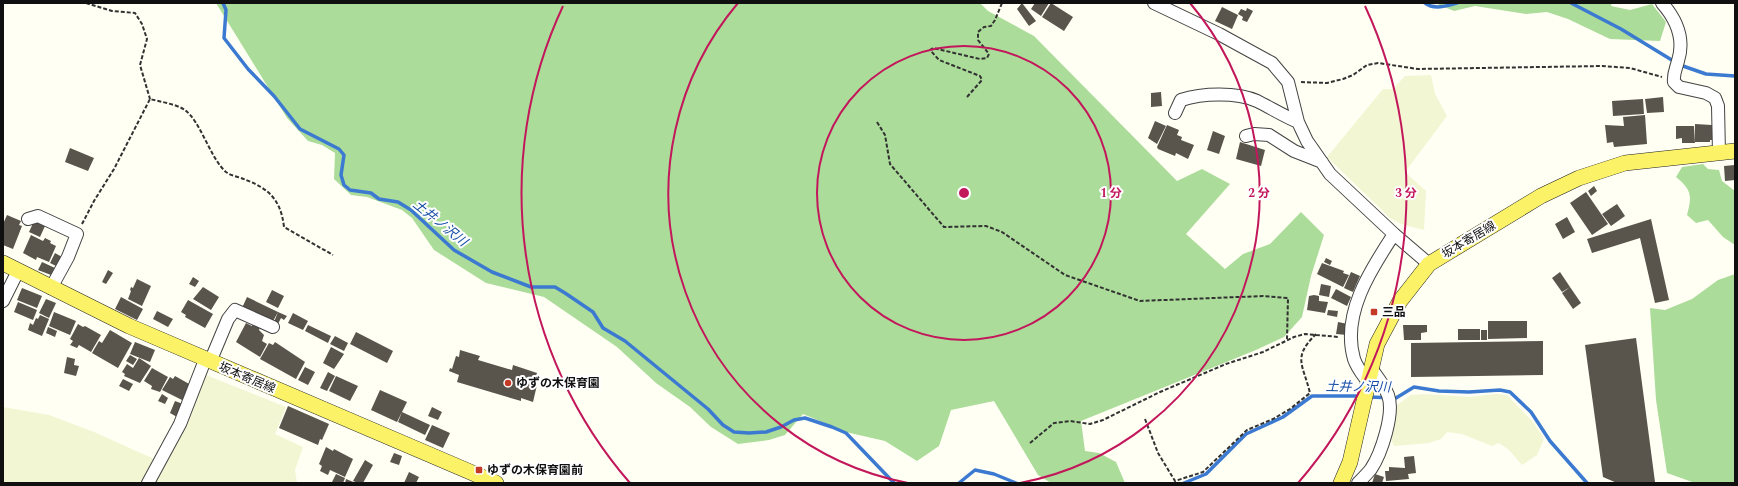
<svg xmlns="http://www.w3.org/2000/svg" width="1738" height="486" font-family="Spectral,'Noto Sans JP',serif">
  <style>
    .farmland { fill: #f3f6d2 }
    .forest { fill: #acdc9a }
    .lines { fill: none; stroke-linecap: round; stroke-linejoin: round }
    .stream { stroke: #3c7ad1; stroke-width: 3.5 }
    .building { fill: #59544c }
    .minor-casing { stroke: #434343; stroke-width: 14 }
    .major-casing { stroke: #212121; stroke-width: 16 }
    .path { stroke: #323232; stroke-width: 2; stroke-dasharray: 4 2; stroke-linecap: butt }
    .minor { stroke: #fff; stroke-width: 12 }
    .major { stroke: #fbf268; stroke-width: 15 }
    .ring { fill: none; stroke: #c2185b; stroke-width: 2 }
    .poi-dot { fill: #c53a24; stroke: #fff; stroke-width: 1.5 }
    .labels { text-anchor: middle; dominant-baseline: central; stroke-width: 4; stroke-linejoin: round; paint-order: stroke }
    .street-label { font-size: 12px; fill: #101010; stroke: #fff }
    .poi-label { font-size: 12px; font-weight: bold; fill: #101010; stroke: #fff; text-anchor: start }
    .water-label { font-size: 13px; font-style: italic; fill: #154ca6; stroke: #fff }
    .centre { fill: #c2185b; stroke: #fff; stroke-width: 2 }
    .ring-label { font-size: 12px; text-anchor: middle; font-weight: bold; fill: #c2185b; stroke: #fff; stroke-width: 4; stroke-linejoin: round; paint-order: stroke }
  </style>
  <rect width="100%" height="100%" fill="#fffff4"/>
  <path class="farmland" d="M1431 75 1435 94 1447 116 1405 172 1426 191 1424 230 1401 224 1390 218 1327 157 1383 89H1393L1405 76Z
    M206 375 286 407 275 434 303 447 295 470 297 483H153Z
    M1424 394 1470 397 1496 394 1507 395 1534 423 1544 439 1537 455 1522 465 1509 450 1499 443 1492 446 1462 434 1447 432 1441 439 1429 443 1394 446 1391 440 1397 405 1411 395Z
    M3 407 49 415 94 432 154 459 142 483H3Z"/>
  <path class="forest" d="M216 3H980L988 11 1034 36 1177 181 1202 169 1230 184 1186 234 1225 269 1243 254 1270 244 1301 212 1324 235 1311 276 1302 317 1284 337 1256 350 1081 421 1085 451 1099 453 1116 462 1125 483H1051L1038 475 994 401 951 410 939 446 917 461 885 441 846 432 803 414 785 435 769 440 738 444 711 427 690 407 656 383 617 347 544 297 486 283 434 250 412 218 402 210 367 197 351 195 334 179 335 153 322 145 308 141 287 118Z
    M1435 3H1612L1611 6 1630 10 1652 4 1666 22 1660 41 1610 39 1568 19 1547 12 1526 14 1475 6 1454 11Z
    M1703 164 1708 169 1719 170 1722 181 1735 191V245L1723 237 1708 220 1696 223 1687 215C1692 196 1692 190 1676 177L1682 167Z
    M1735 274V483H1695L1667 473 1656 400 1650 308 1665 310 1692 299 1718 280Z"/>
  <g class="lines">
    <path class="stream" d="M223 3 226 10 224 38 248 69 274 96 300 129 339 149 344 155 341 175 344 185 350 190 371 193 379 199 398 202 411 210 454 250 492 272 531 287H555L565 293 593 312 603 328 625 341 708 409 723 425 734 432 749 433 766 432 781 427 794 420 805 418 832 427 846 433 894 483
      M1425 3C1434 10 1447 6 1457 3
      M1571 3 1621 29 1675 62
      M1680 65 1706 74 1735 76
      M1369 397 1396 398 1414 387 1439 391 1469 392 1500 390 1510 392 1531 412 1550 441 1587 483
      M959 483 975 470 994 474 1016 483
      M1184 483 1206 474 1246 434 1283 417 1312 396H1361"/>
  </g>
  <path class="building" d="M1022 3 1036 21 1029 26 1017 9Z
    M1035 3H1049L1041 16 1031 9Z
    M1051 3 1073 17 1064 31 1042 17Z
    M1222 7 1238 15 1232 29 1215 21Z
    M1247 8 1253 11 1247 22 1242 20 1243 17 1238 14 1241 9 1246 11Z
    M1161 92 1162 106 1151 107V93Z
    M1663 97 1664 112 1647 113 1645 99Z
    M1643 99 1644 114 1613 116 1612 101Z
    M1645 115 1647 144 1614 147 1613 142 1607 143 1605 125 1624 126 1623 117Z
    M1155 121 1166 126 1157 144 1148 138Z
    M1695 124 1712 125V140H1710V142H1695Z
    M1167 125 1179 130 1177 135 1182 137 1181 140 1194 145 1188 159 1176 153 1175 156 1158 149 1157 147Z
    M1676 126H1694L1695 143H1682V138L1676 139Z
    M1213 131 1225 136 1219 154 1207 150Z
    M1240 142 1265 150 1261 166 1236 159Z
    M70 148 94 158 88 171 65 162Z
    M1735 165V180L1725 181 1724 166Z
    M1594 186 1597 191 1591 196 1588 191Z
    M1586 192 1608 224 1592 235 1570 203Z
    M1617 204 1625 216 1611 226 1602 214Z
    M7 215 21 221 19 225 22 226 13 249 3 245V224Z
    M1567 217 1575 232 1563 239 1555 224Z
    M1651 219 1669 300 1655 303 1640 238 1592 253 1587 239Z
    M34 221 45 226 40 237 29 232Z
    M31 235 43 241 45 238 51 241 50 243 56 246 49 262 37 257 36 260 23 253Z
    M55 253 62 257 58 267 50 263Z
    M1326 258 1332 261 1330 265 1324 262Z
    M42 262 55 268 51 275 38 270Z
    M1322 263 1344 271 1343 273 1349 275 1343 287 1317 274Z
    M108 270 113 273 106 284 102 282Z
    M1351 272 1360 276 1353 292 1344 288Z
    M1560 272 1570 287 1562 292 1552 278Z
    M193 277 199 281 195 287 189 284Z
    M137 279 151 286 142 306 128 299 131 291 130 290 131 287 133 288Z
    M1321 284 1331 286 1329 297 1319 295Z
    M203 287 219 297 211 310 193 299Z
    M1570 287 1581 303 1573 309 1562 293Z
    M22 288 42 296 37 308 17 300Z
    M1336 289 1351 297 1347 306 1331 298Z
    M272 290 284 296 278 308 266 302Z
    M1314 295 1319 296V301L1328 302 1325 313 1307 310 1309 296Z
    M121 297 143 309 137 320 115 309Z
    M247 297 278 312 272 323 242 308Z
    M46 299 56 303 49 318 39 313Z
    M188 300 213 314 205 328 185 317 186 315 181 312Z
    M18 302 37 310 33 320 14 312Z
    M1328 310 1338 311 1337 317 1327 315Z
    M157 311 173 319 168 327 153 319Z
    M54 312 76 321 70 335 49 326Z
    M278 312 287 316 284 320 281 318 278 324 274 322Z
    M293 313 308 321 303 330 288 323Z
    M40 315 49 319 42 336 28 330 30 323 33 325 36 318 38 319Z
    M1488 321H1527V338L1488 339Z
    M1338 322 1348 324 1347 335 1336 334Z
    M246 323 252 326 253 323 260 327 259 330 264 335 262 341 267 344 260 357 236 342Z
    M78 324 83 327 85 326 101 335 91 352 79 345 77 348 70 345 73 341 70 339Z
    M308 325 331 336 328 343 305 331Z
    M1403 325H1427V332L1421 333V340H1404Z
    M48 327 57 331 55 337 46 333Z
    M1458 329H1480V340H1458Z
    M110 330 132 343 118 368 92 353 99 341 102 343Z
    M1481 330H1487V340H1481Z
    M356 332 393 351 387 363 350 344Z
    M335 336 348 343 344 351 330 344Z
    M1636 338 1655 482 1617 483 1603 477 1585 345Z
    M1543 341V375L1411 377V343Z
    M135 342 155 350 150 362 130 354Z
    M275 342 305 362 296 379 260 359 269 343 273 345Z
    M331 347 344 354 334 369 323 363Z
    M460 350 480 356 478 360 512 370 513 365 537 373 534 384 537 385 533 402 521 398V401L457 382 459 375 449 371 450 368 452 369 456 356 459 357Z
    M130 355 137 359 133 365 126 361Z
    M67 357 75 359 74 365 79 366 76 376 64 373Z
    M139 358 151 366 140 383 124 376 125 374 122 372 127 364 133 368Z
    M305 367 315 372 308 385 298 380Z
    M152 368 168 377 160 392 151 389 152 386 144 381Z
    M328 372 335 376 327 391 320 388Z
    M175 376 191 385 182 400 162 390 170 377 173 379Z
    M336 376 358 386 350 401 329 391Z
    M123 379 133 384 129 391 119 386Z
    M380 390 407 402 397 422 371 410Z
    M162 394 168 398 165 404 158 401Z
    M175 401 183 404 177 417 170 413Z
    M288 406 329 424 322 440 320 439 318 445 279 428Z
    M432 407 442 412 438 420 428 416Z
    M402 412 430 425 425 435 398 422Z
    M432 425 450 433 443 448 425 440Z
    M326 447 333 451 334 449 353 459 345 477 330 470 328 475 320 471 322 466 319 464Z
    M394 453 402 456 399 465 390 462Z
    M1414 456 1416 473 1408 474 1409 479 1386 481 1385 471H1389V467L1405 468 1404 457Z
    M365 460 373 465 363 483H358L353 481Z
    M409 472 419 477 416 483H404Z
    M336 474 345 478 343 483 332 482Z
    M1375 474 1384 477 1382 483H1372Z
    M346 479 356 483H345Z"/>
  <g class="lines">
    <g class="minor-casing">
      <path id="minor" d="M1154 3 1219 34 1272 63 1288 82 1298 122 1307 141 1330 174 1394 234 1429 264
        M1662 3C1677 20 1685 39 1678 61 1676 69 1673 74 1674 82L1679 87 1706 93 1715 98 1718 106 1719 153
        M1175 113 1181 100C1202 93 1237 92 1257 101 1271 108 1284 116 1298 122
        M1246 136 1254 134 1269 135 1294 151 1322 162
        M28 219 38 216 77 234 68 257 51 288
        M3 301 18 271
        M210 362 228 319 235 310 273 327
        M1368 382C1363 375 1357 368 1354 359 1341 314 1371 269 1394 234
        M148 483 180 424 205 360
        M1358 483C1362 479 1367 474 1371 469 1381 454 1395 413 1388 395 1384 385 1377 377 1371 368"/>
    </g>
    <g class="major-casing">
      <path id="major" d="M3 263 129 326 496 483
        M1341 483 1350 462 1377 344 1400 301 1429 264 1541 196 1579 178 1625 163 1735 151"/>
    </g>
    <path class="path" d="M86 3 112 11 135 13 142 24 147 39 140 65 150 99
      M1301 82 1327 83 1343 79 1353 75 1367 65 1378 63 1418 69 1602 66 1630 68 1662 77
      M967 97 982 80 980 76 939 60 930 50 933 48 980 59 987 58 989 54 978 40V32L984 27 991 26 995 20 1002 3
      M877 122 885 135 890 164 944 227 986 226 1002 232 1065 275 1140 301 1263 296 1288 298 1287 339
      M82 224 94 201 114 169 150 99C161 102 176 104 185 110 201 122 210 158 226 172 231 176 240 177 246 180 270 189 281 201 284 227L333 255
      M1145 419 1158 453 1175 481 1203 472 1247 430 1273 419 1290 409 1310 393C1303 364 1292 358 1316 334
      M1030 443 1054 423 1070 421 1090 424 1103 420 1160 392 1226 364 1263 352 1294 337 1305 334 1339 337"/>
    <use href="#minor" class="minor"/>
    <use href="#major" class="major"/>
  </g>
  <g class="ring">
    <circle cx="964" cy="193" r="147"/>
    <path d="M908 483A295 295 0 0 1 738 3M1190 3A295 295 0 0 1 1020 483"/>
    <path d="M630 483A442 442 0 0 1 563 6M1365 6A442 442 0 0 1 1298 483"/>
  </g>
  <g class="poi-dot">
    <rect x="1370" y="308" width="8" height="8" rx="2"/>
    <circle cx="508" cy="383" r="4"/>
    <rect x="475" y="466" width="8" height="8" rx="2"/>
  </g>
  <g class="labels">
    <g class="street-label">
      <text transform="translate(1469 240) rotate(-31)">坂本寄居線</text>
      <text transform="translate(247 378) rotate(23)">坂本寄居線</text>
    </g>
    <g class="poi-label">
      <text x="1382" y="312">三品</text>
      <text x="516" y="383">ゆずの木保育園</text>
      <text x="487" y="470">ゆずの木保育園前</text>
    </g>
    <g class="water-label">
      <text transform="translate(440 223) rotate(39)">土井ノ沢川</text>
      <text transform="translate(1358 387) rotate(1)">土井ノ沢川</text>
    </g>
  </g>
  <circle cx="964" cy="193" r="6" class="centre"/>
  <g class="ring-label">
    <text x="1111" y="197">1 分</text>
    <text x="1259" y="197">2 分</text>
    <text x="1406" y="197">3 分</text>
  </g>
  <rect width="1738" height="486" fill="none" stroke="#101010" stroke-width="8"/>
</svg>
